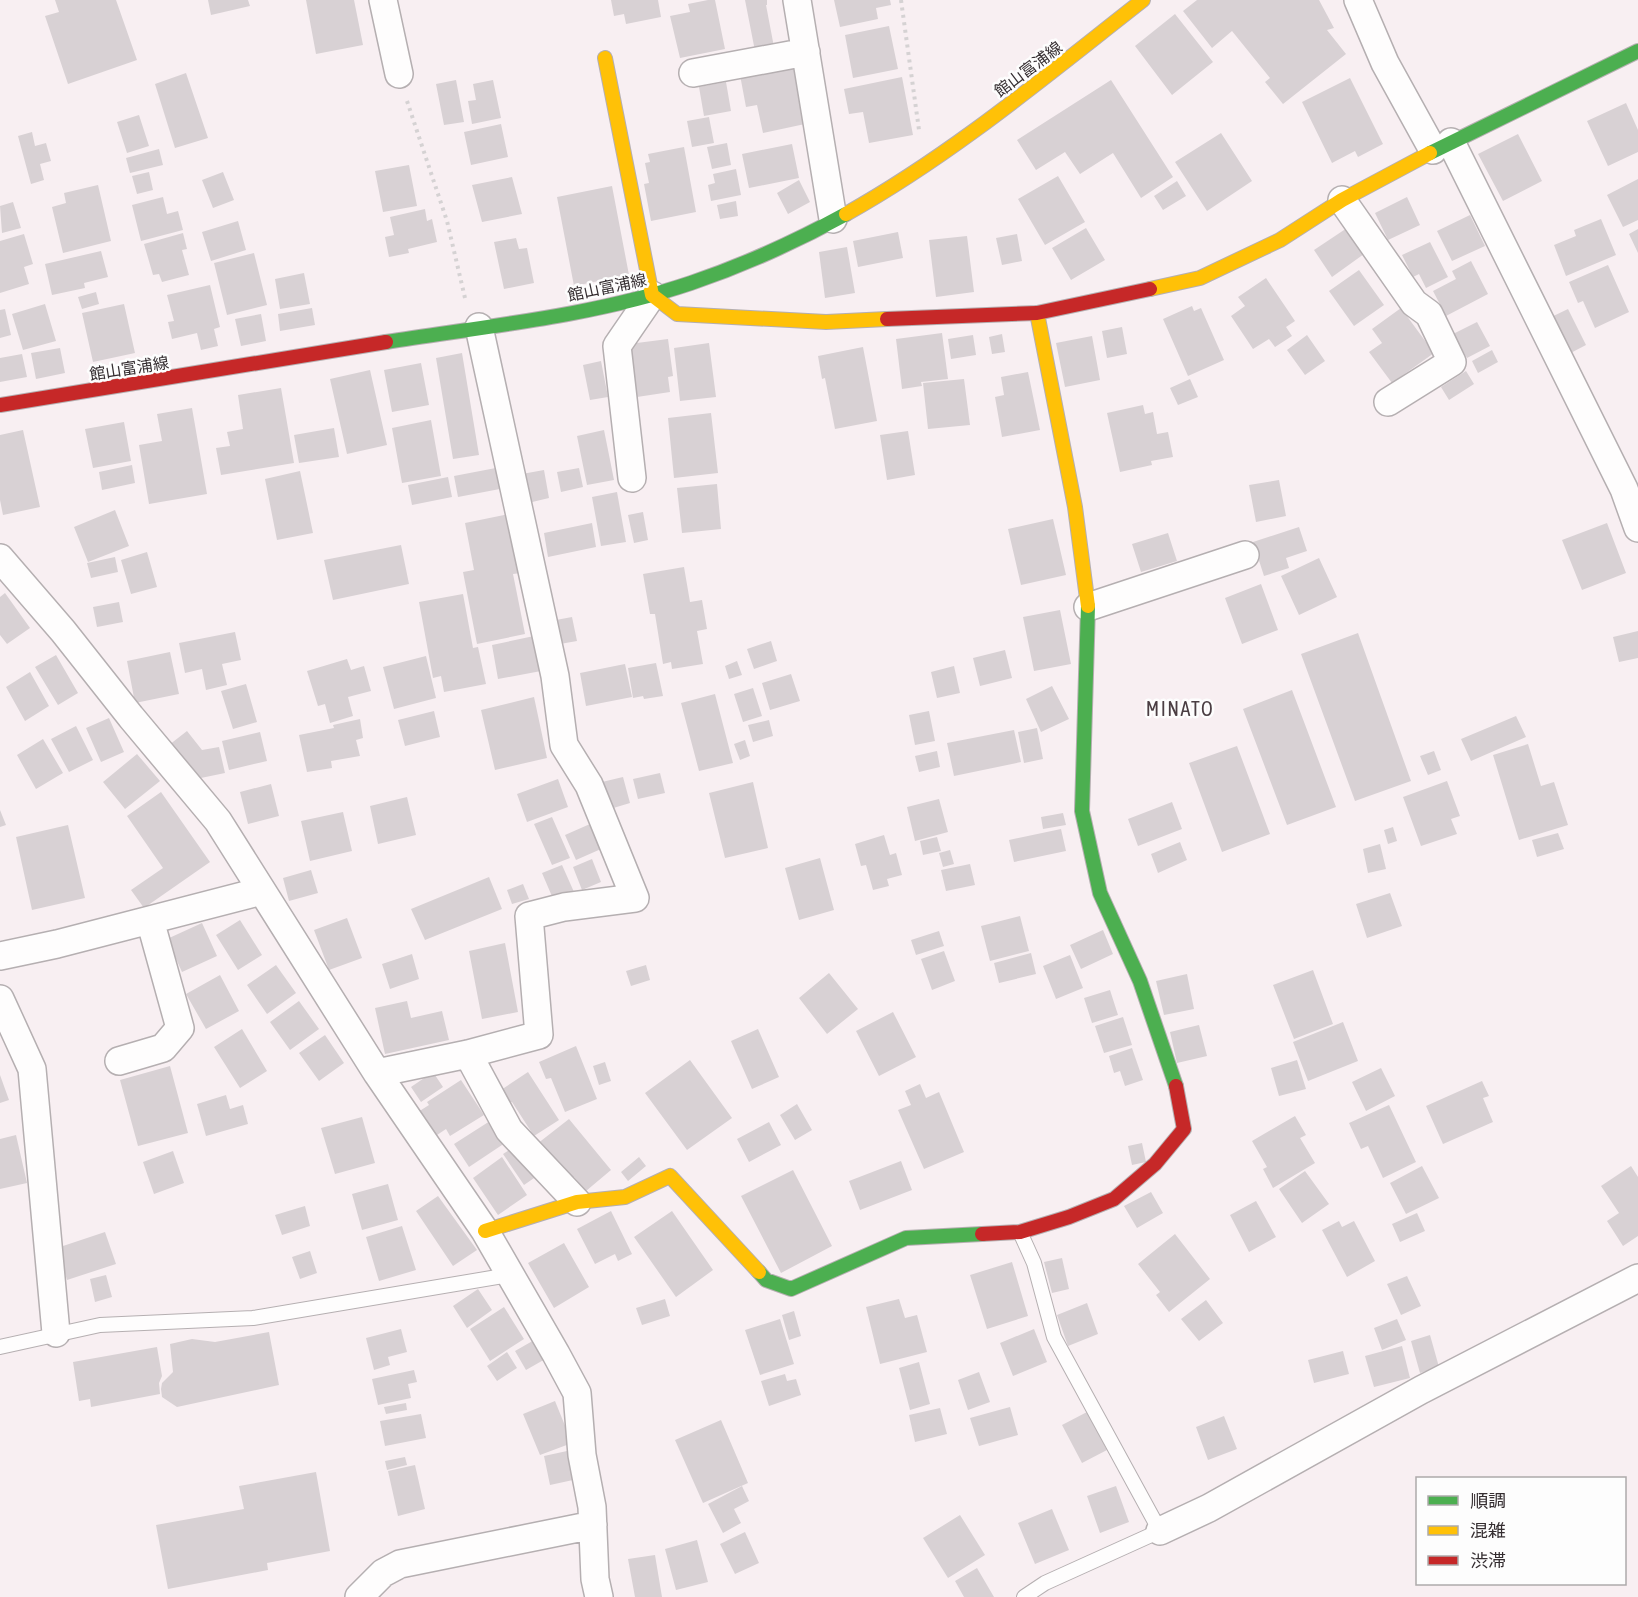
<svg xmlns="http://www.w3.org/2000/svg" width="1638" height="1597" font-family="'Asap Condensed','Noto Sans JP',sans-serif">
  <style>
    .building { fill: #d8d1d4 }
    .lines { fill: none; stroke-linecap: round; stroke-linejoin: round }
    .lane-casing { stroke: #b5afb1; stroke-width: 16 }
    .street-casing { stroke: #b5afb1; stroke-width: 30 }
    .fast-casing { stroke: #b5afb1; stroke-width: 16 }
    .slow-casing { stroke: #b5afb1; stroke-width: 16 }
    .jam-casing { stroke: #b5afb1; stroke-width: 16 }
    .path { stroke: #d5d2d3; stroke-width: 4; stroke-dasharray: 3 4.5; stroke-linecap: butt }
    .lane { stroke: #fefdfd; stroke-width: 14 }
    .street { stroke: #fefdfd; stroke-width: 27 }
    .fast { stroke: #4caf50; stroke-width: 14 }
    .slow { stroke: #ffc107; stroke-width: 14 }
    .jam { stroke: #c62828; stroke-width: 14 }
    .labels { text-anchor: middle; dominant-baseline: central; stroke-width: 5; stroke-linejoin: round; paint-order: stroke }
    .street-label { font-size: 16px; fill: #352e31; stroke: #fdfdfd }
    .quarter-label { font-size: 20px; letter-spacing: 1.5px; fill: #4b3e43; stroke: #fdfdfd }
  </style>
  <rect width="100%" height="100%" fill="#f8eff2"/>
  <path class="building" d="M55 0H116L137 60 68 84 45 16 59 12Z
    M208 0H248L250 6 211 15Z
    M306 0H354L363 45 316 54Z
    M611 0H658L661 17 626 24 624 14 614 16Z
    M708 0H715L725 49 680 58 670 16 690 12 688 4Z
    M745 0H767V5H766L774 47 755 51Z
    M834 0H890L891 5 876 8 878 19 840 27Z
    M1197 0H1319L1334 28 1327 30 1346 54 1283 104 1265 82 1270 78 1232 31 1212 48 1183 11Z
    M1175 14 1213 62 1172 95 1135 46Z
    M889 26 898 69 853 78 845 35Z
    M793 64 805 124 763 133 757 105 746 107 740 75Z
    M186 73 208 138 175 148 155 84Z
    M902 77 913 135 869 143 863 112 849 114 844 89Z
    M1350 78 1383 144 1358 157 1355 151 1332 163 1302 102Z
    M456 80 464 122 444 125 436 84Z
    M493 80 501 118 472 124 468 101 476 100 473 84Z
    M1111 80 1173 177 1141 198 1113 153 1080 174 1065 152 1036 170 1017 140Z
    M726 82 731 111 704 116 699 87Z
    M1626 103 1638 130V152L1608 166 1587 121Z
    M139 115 149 146 127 153 117 122Z
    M709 117 714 143 692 147 687 121Z
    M501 124 508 157 471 165 464 132Z
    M32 132 35 146 46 143 51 161 40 164 44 180 31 184 18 136Z
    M1221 133 1252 181 1207 211 1175 162Z
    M1518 134 1542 181 1503 201 1478 154Z
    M727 143 731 165 712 169 707 147Z
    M792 144 799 178 749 188 742 154Z
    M684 147 696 212 651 221 644 184 649 183 645 163 650 162 648 154Z
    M159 149 163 165 130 173 126 158Z
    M409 165 417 206 383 212 375 171Z
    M736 169 741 195 711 201 708 185 715 183 713 174Z
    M149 172 153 190 137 194 132 176Z
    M223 172 234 200 213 208 202 180Z
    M1058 176 1085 222 1045 245 1018 199Z
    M512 177 522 214 482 222 472 185Z
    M1638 179V220L1623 227 1607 195Z
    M799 180 810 202 788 214 777 193Z
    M1177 181 1186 196 1163 210 1154 196Z
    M98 185 111 241 63 253 52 207 66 203 64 193Z
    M612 186 629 275 574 286 557 197Z
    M163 197 167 214 178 211 183 230 141 241 132 205Z
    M1407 197 1420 225 1388 240 1375 213Z
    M736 201 738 216 720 219 717 205Z
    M13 202 21 228 2 233 0 206Z
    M425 209 427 221 432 219 437 242 408 249 409 253 389 257 385 237 394 235 390 217Z
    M1470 215 1485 246 1452 261 1437 231Z
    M1601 219 1616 255 1566 276 1554 245 1576 236 1574 230Z
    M238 221 246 250 211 261 202 232Z
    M1086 228 1105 260 1071 280 1052 248Z
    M1347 228 1364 254 1332 277 1314 250Z
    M1638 229V253L1629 234Z
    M898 232 903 258 858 267 853 241Z
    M183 233 187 249 182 250 189 275 162 282 159 274 153 275 144 244Z
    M24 234 33 264 24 267 29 284 0 293V241Z
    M1017 234 1022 261 1002 265 996 238Z
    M967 236 974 292 936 297 929 240Z
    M516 238 519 249 527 248 534 283 504 289 494 242Z
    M1430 242 1448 277 1426 288 1419 274 1413 277 1402 255Z
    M847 247 855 293 825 298 819 252Z
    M101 251 108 277 84 283 85 288 52 295 45 264Z
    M254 253 267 305 227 315 214 263Z
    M1471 261 1488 294 1446 316 1433 291 1456 279 1452 271Z
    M1608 265 1629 312 1595 328 1583 301 1578 303 1569 282Z
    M1359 270 1384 305 1354 326 1329 291Z
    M304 273 310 304 280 309 275 279Z
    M1266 278 1295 321 1286 327 1292 336 1275 347 1269 339 1253 349 1231 316 1245 306 1238 297Z
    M210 285 220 327 214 329 218 346 201 350 197 333 172 339 168 322 174 321 167 295Z
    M96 292 99 304 82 309 78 297Z
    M45 304 56 341 23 350 12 314Z
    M124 304 135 353 93 362 82 313Z
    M1192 306 1194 311 1201 308 1224 360 1188 376 1163 319Z
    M312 308 315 325 280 331 278 314Z
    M1401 308 1434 353 1392 383 1369 352 1382 343 1372 329Z
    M5 309 11 335 0 338V310Z
    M1568 309 1586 345 1561 358 1543 321Z
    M261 314 266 341 241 346 235 319Z
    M1477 322 1490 346 1467 358 1453 334Z
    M1122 327 1127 354 1107 358 1102 331Z
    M942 333 948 379 921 382 922 386 902 389 896 339Z
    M1002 334 1005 352 992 354 989 337Z
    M973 335 976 355 951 359 948 339Z
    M1307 335 1325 361 1305 375 1287 350Z
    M1092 336 1100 380 1065 387 1056 343Z
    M668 339 673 376 668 377 670 392 637 397 629 344Z
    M709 343 716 397 680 401 674 348Z
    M863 347 877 421 835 429 825 378 822 379 818 356Z
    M60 348 65 373 36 379 31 353Z
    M1492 350 1498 362 1478 373 1472 361Z
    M462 353 479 455 453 459 436 358Z
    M22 354 27 377 0 382V358Z
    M601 361 608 397 590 400 583 365Z
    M421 363 429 405 392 412 384 370Z
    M370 370 387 445 347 454 330 379Z
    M1466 371 1474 384 1449 400 1441 387Z
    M1028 372 1040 430 1002 437 995 397 1004 395 1001 377Z
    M964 379 970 425 928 429 923 383Z
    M1190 379 1198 397 1178 405 1170 388Z
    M281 388 294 463 221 475 216 448 230 446 227 432 243 429 238 395Z
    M1143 405 1145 414 1153 412 1157 434 1168 432 1173 457 1151 461 1152 465 1120 472 1107 413Z
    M192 408 207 494 149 504 139 445 162 441 157 414Z
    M711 413 718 473 674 478 668 418Z
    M431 420 441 476 402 483 392 428Z
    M124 422 131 461 93 468 85 429Z
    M334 428 339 457 299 463 294 435Z
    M23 430 40 507 3 515 0 500V435Z
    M604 430 614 480 587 485 577 436Z
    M908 431 915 475 887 480 880 435Z
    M132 465 135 483 102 490 99 472Z
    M501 467 505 488 458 497 454 476Z
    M579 468 583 487 561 492 557 472Z
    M544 470 549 498 528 503 522 474Z
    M300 471 313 533 277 540 265 479Z
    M448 477 452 497 412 505 408 485Z
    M1279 480 1286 516 1256 522 1249 485Z
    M717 484 721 529 682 533 677 488Z
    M617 492 626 542 601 546 592 497Z
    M115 510 129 546 88 562 74 527Z
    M643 512 648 540 634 543 628 515Z
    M509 514 521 573 513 574 525 634 477 644 463 572 474 570 465 523Z
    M1053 519 1066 575 1021 585 1008 529Z
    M592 523 596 547 548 557 544 533Z
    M1607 523 1626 573 1582 590 1562 540Z
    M1299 527 1307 551 1286 558 1289 568 1264 576 1253 542Z
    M1168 533 1177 561 1141 572 1132 544Z
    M401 545 409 584 333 600 324 560Z
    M147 552 157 587 131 594 121 560Z
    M115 557 118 572 91 578 87 563Z
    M1319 558 1337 597 1299 615 1281 576Z
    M684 567 690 602 702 600 707 629 697 631 703 664 672 669 671 662 663 664 655 614H650L643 574Z
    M1261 584 1278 630 1242 644 1225 598Z
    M5 593 30 628 7 644 0 635V597Z
    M463 594 473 648 478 647 486 684 444 692 441 676 433 678 419 602Z
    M119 602 123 622 97 627 93 607Z
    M1060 610 1071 664 1034 671 1023 617Z
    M572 617 577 641 560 644 556 620Z
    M1638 631V658L1619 662 1613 637Z
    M235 632 241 660 222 664 227 685 206 690 202 669 185 673 179 643Z
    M1358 633 1411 781 1355 801 1301 654Z
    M534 636 541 671 498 679 492 645Z
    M771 641 777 661 754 669 747 649Z
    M1005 650 1012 678 980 686 973 658Z
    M170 652 179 694 135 703 127 661Z
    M56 655 78 693 58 705 35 667Z
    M426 656 436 698 394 709 383 667Z
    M347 659 351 670 364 666 371 691 348 697 353 716 330 723 325 704 318 706 307 671Z
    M737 661 742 675 729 679 725 666Z
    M656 663 663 696 644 699 643 696 633 698 628 668Z
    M625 664 632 697 586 706 580 673Z
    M954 666 960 693 937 698 931 672Z
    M30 672 49 706 25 721 6 687Z
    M791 674 800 701 770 710 762 683Z
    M246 684 257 722 233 729 221 691Z
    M1052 686 1069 719 1041 732 1026 699Z
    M753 688 762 716 743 722 734 694Z
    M1292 690 1336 807 1287 825 1243 709Z
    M715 694 733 763 699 771 681 703Z
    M534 697 547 758 495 770 481 710Z
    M434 711 440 737 405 746 398 720Z
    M929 711 935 741 915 745 909 715Z
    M1516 716 1526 737 1471 761 1461 739Z
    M109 718 124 752 101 762 86 728Z
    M360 719 363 738 356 740 360 756 331 761 332 768 307 772 299 735 334 728 333 725Z
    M769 720 773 736 753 742 748 725Z
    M76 726 93 760 69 772 51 739Z
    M1037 728 1043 759 1024 763 1018 732Z
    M1014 730 1021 762 954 776 947 743Z
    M187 731 202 750 219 747 225 773 196 779 169 745Z
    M260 732 267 761 229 770 222 741Z
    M43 739 63 773 36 789 17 755Z
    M745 740 750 756 740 760 734 744Z
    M1528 744 1541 786 1554 782 1568 825 1519 840 1493 755Z
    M1237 746 1270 834 1222 852 1189 763Z
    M937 751 940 767 919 772 915 756Z
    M1434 751 1441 770 1428 775 1420 756Z
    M137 754 160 781 125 809 103 782Z
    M660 773 665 793 638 799 633 779Z
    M623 777 630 803 610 809 602 782Z
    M558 779 568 807 527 822 517 794Z
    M1447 781 1460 816 1451 819 1457 834 1421 846 1403 797Z
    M753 782 768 848 725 858 709 793Z
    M271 784 279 816 248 824 240 792Z
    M161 792 210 862 144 908 131 890 163 868 127 816Z
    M407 797 416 835 378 844 370 806Z
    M939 799 948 832 915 841 907 807Z
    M1172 802 1182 829 1138 846 1128 819Z
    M0 810 6 825 0 827Z
    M343 812 352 851 310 861 301 821Z
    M1063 813 1066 825 1043 829 1041 817Z
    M552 817 570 858 552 865 534 824Z
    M590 824 601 849 576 860 565 835Z
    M68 825 85 898 32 910 16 837Z
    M1393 827 1397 841 1388 844 1384 830Z
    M1061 829 1066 851 1014 862 1009 840Z
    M1558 833 1564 849 1537 857 1532 840Z
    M884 835 890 855 896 853 902 875 887 879 889 886 873 890 866 865 861 866 855 844Z
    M937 837 941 851 923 855 920 841Z
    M1180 842 1187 860 1158 873 1151 854Z
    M1380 844 1386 869 1368 873 1363 849Z
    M950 850 954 864 943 867 939 853Z
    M820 858 834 910 799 920 785 868Z
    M592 859 601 882 582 890 573 867Z
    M970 864 975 885 946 891 941 870Z
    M562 865 574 892 554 901 542 873Z
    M311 870 318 893 289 901 283 878Z
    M489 877 502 909 425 940 411 909Z
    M523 884 529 899 512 904 507 890Z
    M1390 893 1402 926 1367 938 1356 904Z
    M1020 916 1029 951 990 961 981 926Z
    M347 918 362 958 329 970 314 930Z
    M240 920 262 955 238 970 216 935Z
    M202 923 217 956 182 972 167 939Z
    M1103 930 1113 954 1081 969 1070 945Z
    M939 931 944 946 916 955 911 940Z
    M505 943 518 1012 482 1019 469 951Z
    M944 951 955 981 932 990 921 959Z
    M1031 953 1036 974 999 983 994 963Z
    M412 954 419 979 390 989 382 964Z
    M1070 955 1083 988 1056 999 1043 966Z
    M276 965 296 993 267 1014 247 985Z
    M646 965 650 980 631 986 626 971Z
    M1313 970 1333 1024 1294 1039 1273 985Z
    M829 973 858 1009 827 1034 799 998Z
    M1187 974 1194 1009 1164 1015 1156 981Z
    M220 975 239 1011 206 1029 186 994Z
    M1110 990 1118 1015 1092 1023 1084 998Z
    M299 1001 319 1029 290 1050 270 1022Z
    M407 1001 411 1018 442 1011 449 1040 385 1054 375 1008Z
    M893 1012 916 1057 879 1076 856 1031Z
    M1123 1017 1132 1045 1104 1053 1095 1026Z
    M1343 1022 1358 1061 1308 1081 1293 1042Z
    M1199 1025 1207 1056 1177 1063 1170 1032Z
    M242 1029 267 1071 240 1088 214 1047Z
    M758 1029 779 1077 752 1089 731 1041Z
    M325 1035 344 1063 319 1081 299 1053Z
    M576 1046 597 1099 565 1112 551 1078 546 1079 539 1062Z
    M1132 1048 1143 1080 1125 1086 1120 1071 1114 1073 1109 1056Z
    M690 1060 732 1118 687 1150 645 1093Z
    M1297 1060 1306 1089 1279 1096 1271 1068Z
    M605 1062 611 1081 599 1085 593 1066Z
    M170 1066 188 1133 138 1146 120 1080Z
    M1381 1068 1395 1096 1366 1111 1352 1082Z
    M433 1072 443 1087 421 1102 411 1087Z
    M528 1072 559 1120 534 1136 512 1102 510 1103 501 1090Z
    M0 1075 9 1100 0 1103Z
    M461 1080 484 1115 450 1136 446 1129 434 1137 418 1112 429 1105 427 1102Z
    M1482 1081 1489 1096 1483 1098 1493 1122 1443 1144 1426 1106Z
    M920 1084 926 1098 939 1092 964 1152 924 1169 898 1110 911 1105 905 1091Z
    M226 1095 230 1109 243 1105 248 1124 206 1136 197 1104Z
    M797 1104 812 1130 795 1140 780 1115Z
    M1389 1105 1416 1162 1383 1178 1368 1146 1361 1149 1349 1123Z
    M1295 1116 1306 1135 1300 1138 1315 1163 1273 1188 1263 1169 1267 1167 1252 1141Z
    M362 1117 375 1163 335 1174 321 1128Z
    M569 1119 611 1170 586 1191 574 1177 565 1186 537 1144Z
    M490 1121 505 1143 469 1167 454 1144Z
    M769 1122 781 1145 749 1162 737 1139Z
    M16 1135 27 1183 0 1189V1139Z
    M1142 1143 1146 1162 1132 1165 1128 1146Z
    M517 1145 537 1176 524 1185 503 1154Z
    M173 1151 184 1183 154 1194 143 1162Z
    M502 1157 527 1195 498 1215 473 1178Z
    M639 1157 646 1166 628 1181 621 1172Z
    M901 1161 912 1190 860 1210 849 1181Z
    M1422 1166 1439 1198 1406 1214 1390 1183Z
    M1631 1166 1638 1177V1236L1623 1246 1607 1221 1619 1213 1601 1186Z
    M793 1170 832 1246 781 1273 741 1196Z
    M1305 1171 1329 1204 1302 1223 1279 1189Z
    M388 1184 398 1220 362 1230 352 1194Z
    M1151 1192 1163 1213 1137 1228 1124 1206Z
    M438 1196 477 1250 453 1266 416 1211Z
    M1256 1201 1276 1237 1249 1252 1230 1215Z
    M305 1206 310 1226 282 1235 275 1215Z
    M611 1211 632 1254 618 1261 615 1254 595 1264 577 1229Z
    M672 1211 713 1270 676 1297 634 1237Z
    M1417 1213 1425 1231 1400 1242 1392 1224Z
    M1339 1221 1342 1227 1354 1221 1375 1261 1347 1277 1322 1230Z
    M402 1226 416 1270 379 1281 366 1237Z
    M105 1232 116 1264 67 1280 57 1248Z
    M1175 1234 1210 1279 1169 1312 1156 1295 1160 1292 1138 1264Z
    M564 1243 589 1287 554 1308 528 1263Z
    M310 1251 317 1273 300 1279 292 1257Z
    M1062 1258 1069 1289 1052 1293 1044 1262Z
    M1012 1262 1028 1316 987 1329 970 1275Z
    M106 1275 112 1297 95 1302 90 1279Z
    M1407 1276 1421 1306 1401 1315 1387 1284Z
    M478 1289 492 1310 467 1328 453 1306Z
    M665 1299 670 1316 642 1325 636 1308Z
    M899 1299 905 1318 917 1315 927 1352 880 1364 866 1307Z
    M1206 1300 1223 1323 1199 1341 1181 1319Z
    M1087 1303 1098 1334 1068 1346 1057 1315Z
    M504 1307 524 1339 490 1361 470 1329Z
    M794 1311 801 1336 789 1340 782 1315Z
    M780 1319 794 1364 760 1375 745 1330Z
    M1397 1319 1406 1340 1382 1350 1374 1328Z
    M401 1329 407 1352 388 1357 390 1365 374 1370 366 1338Z
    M1034 1329 1047 1362 1013 1376 1000 1343Z
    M269 1332 279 1385 177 1407 162 1397 161 1389 162 1383 173 1372 170 1344 192 1339 215 1342Z
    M1430 1335 1439 1367 1420 1373 1411 1341Z
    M536 1339 547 1358 526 1370 515 1351Z
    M1402 1346 1410 1378 1374 1387 1365 1356Z
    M157 1347 162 1376 159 1383 160 1394 91 1407 90 1399 79 1401 73 1362Z
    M1343 1351 1349 1374 1314 1383 1308 1360Z
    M507 1352 517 1368 497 1381 487 1366Z
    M919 1362 930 1404 910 1410 899 1368Z
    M414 1370 417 1382 408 1384 411 1398 378 1405 372 1379Z
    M979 1372 990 1402 968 1410 958 1380Z
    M785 1374 787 1381 796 1379 801 1395 769 1406 761 1381Z
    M555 1401 572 1443 540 1455 523 1414Z
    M406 1403 407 1410 386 1414 384 1407Z
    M1010 1407 1018 1435 979 1446 970 1418Z
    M940 1408 947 1434 915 1442 909 1415Z
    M1087 1412 1107 1450 1082 1463 1062 1425Z
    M421 1414 426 1438 385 1446 380 1421Z
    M1224 1416 1237 1449 1208 1460 1196 1427Z
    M721 1420 748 1483 703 1503 675 1440Z
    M567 1451 573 1480 550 1485 544 1456Z
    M405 1457 407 1465 387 1470 385 1461Z
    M415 1465 425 1509 398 1516 388 1471Z
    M316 1472 330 1551 267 1563 268 1570 168 1589 156 1525 244 1509 239 1486Z
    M742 1486 749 1501 734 1509 741 1523 723 1533 708 1504Z
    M1116 1486 1129 1522 1100 1533 1087 1496Z
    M1052 1509 1069 1550 1035 1564 1018 1523Z
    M960 1515 985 1555 948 1578 923 1538Z
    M745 1532 759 1563 735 1574 720 1544Z
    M697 1540 708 1582 676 1590 665 1549Z
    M655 1555 662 1597H635L628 1559Z
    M977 1568 994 1597H964L955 1581Z"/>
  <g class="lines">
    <g class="lane-casing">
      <path id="lane" d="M1020 1232 1034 1263 1054 1337 1160 1531 1045 1583 1024 1597
        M0 1347 100 1325 253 1318 509 1275"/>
    </g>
    <g class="street-casing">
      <path id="street" d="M383 0 399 74
        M797 0 833 219
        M1358 0 1385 63 1433 150
        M693 73 806 52
        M1451 142 1624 489 1638 528
        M1342 200 1414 303 1429 314 1452 362 1388 402
        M632 478 617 346 652 295
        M0 558 63 631 131 717 218 821 377 1073 485 1231 556 1354 577 1393 582 1455 592 1507 595 1579 599 1597
        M1088 607 1245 555
        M0 956 57 944 262 891
        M0 999 32 1069 56 1333
        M468 1054 509 1130 577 1202
        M119 1061 163 1048 180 1028 150 920
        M377 1073 468 1054 539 1035 529 916 564 907 635 898 589 785 564 745 555 676 479 327
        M1160 1531 1209 1508 1421 1390 1638 1278
        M359 1597 383 1573 400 1564 593 1525"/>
    </g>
    <g class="fast-casing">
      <path id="fast" d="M1430 153 1638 51
        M386 342C488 326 593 316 691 283 744 265 797 241 846 214
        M1088 606 1082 811 1100 893 1140 981 1176 1086
        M759 1272 766 1280 791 1289 906 1238 982 1234"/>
    </g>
    <g class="slow-casing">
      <path id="slow" d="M605 58 652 295 677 314 826 322 887 319
        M846 214C953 154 1047 75 1143 0
        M1150 289 1200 278 1280 240 1342 200 1430 153
        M1037 313 1075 507 1088 606
        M485 1231 577 1202 625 1197 670 1176 759 1272"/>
    </g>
    <g class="jam-casing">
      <path id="jam" d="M887 319 1037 313 1150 289
        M0 405 386 342
        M982 1234 1020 1232 1069 1217 1114 1199 1155 1164 1184 1129 1176 1086"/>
    </g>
    <path class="path" d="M901 0 919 130
      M407 101 447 221 465 298"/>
    <use href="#lane" class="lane"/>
    <use href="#street" class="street"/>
    <use href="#fast" class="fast"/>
    <use href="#slow" class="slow"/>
    <use href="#jam" class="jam"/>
  </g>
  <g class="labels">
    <g class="street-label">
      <text transform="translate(1028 69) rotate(-37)">館山富浦線</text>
      <text transform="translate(607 287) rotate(-12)">館山富浦線</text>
      <text transform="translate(129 368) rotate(-9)">館山富浦線</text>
    </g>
    <g class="quarter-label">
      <text x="1180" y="708">MINATO</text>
    </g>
  </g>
  <rect x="1416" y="1477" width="210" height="108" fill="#fdfdfd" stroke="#adaaab" stroke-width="1.5"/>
  <rect x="1428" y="1496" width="30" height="9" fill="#4caf50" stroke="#adaaab" stroke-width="1.5"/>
  <text x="1470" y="1507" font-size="18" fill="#352e31">順調</text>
  <rect x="1428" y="1526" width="30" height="9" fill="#ffc107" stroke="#adaaab" stroke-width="1.5"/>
  <text x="1470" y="1537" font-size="18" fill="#352e31">混雑</text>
  <rect x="1428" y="1556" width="30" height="9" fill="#c62828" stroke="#adaaab" stroke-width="1.5"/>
  <text x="1470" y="1567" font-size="18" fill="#352e31">渋滞</text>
</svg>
